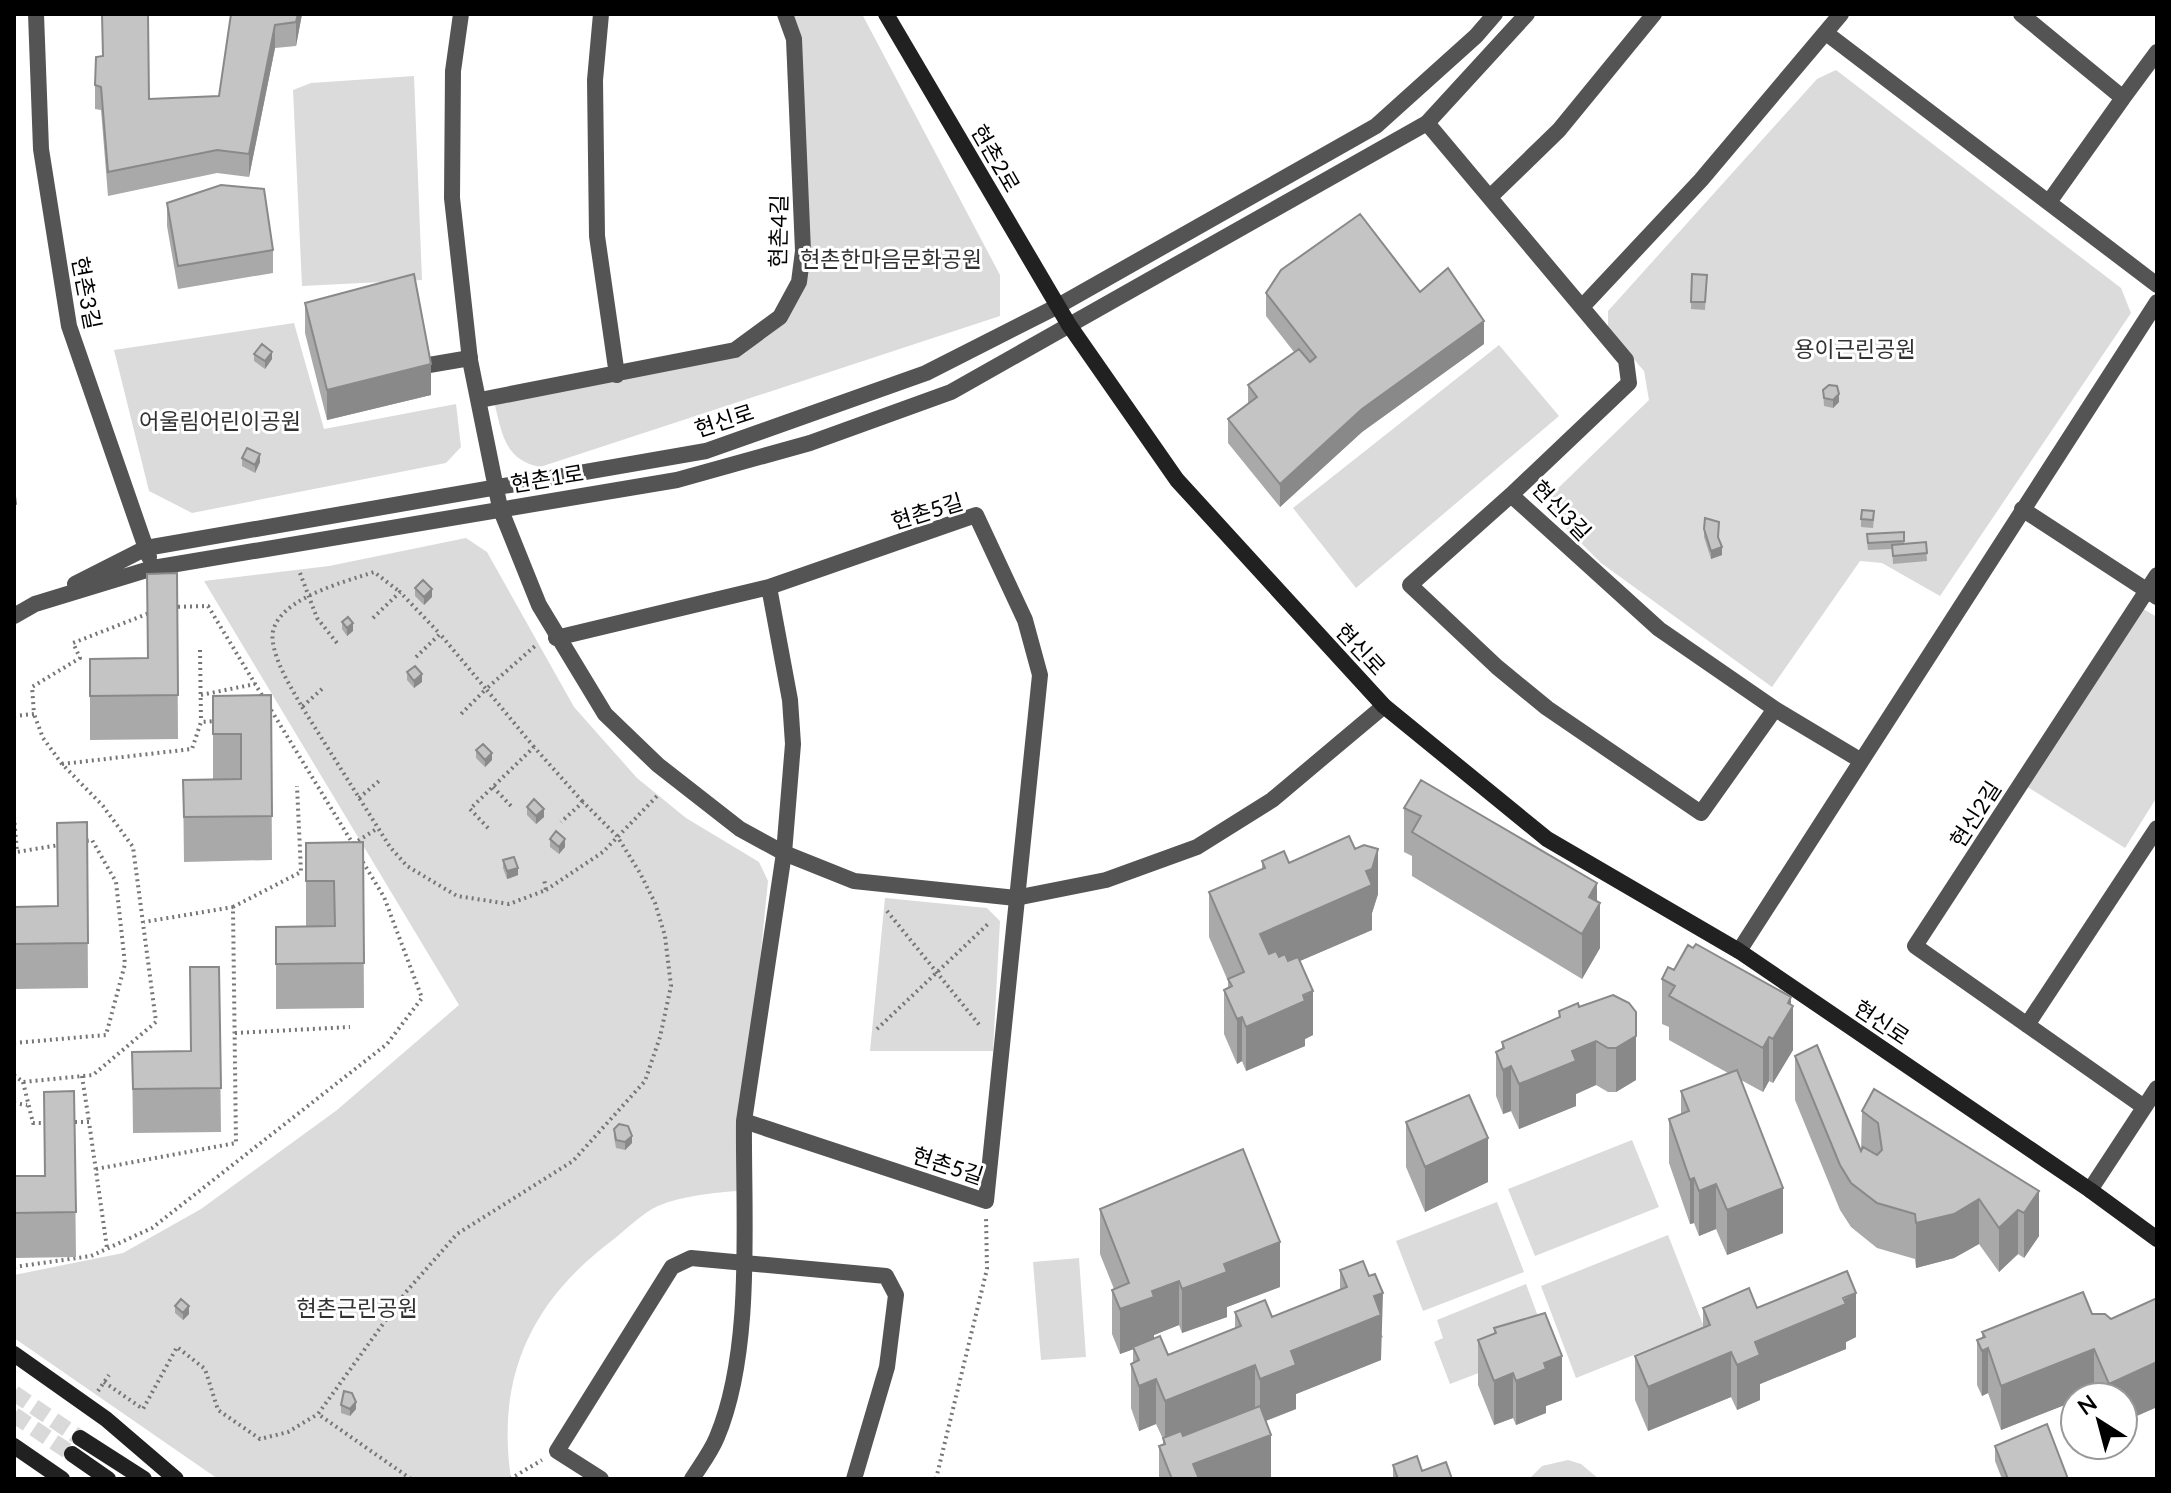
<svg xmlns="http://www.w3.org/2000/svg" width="2171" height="1493" font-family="Lato,'Noto Sans KR',sans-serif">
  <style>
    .green { fill: #dbdbdb }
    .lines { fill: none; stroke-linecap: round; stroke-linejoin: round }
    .secondary-tunnel { stroke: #d9d9d9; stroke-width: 16; stroke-dasharray: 16 8; stroke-linecap: butt }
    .path { stroke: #767676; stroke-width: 4; stroke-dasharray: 2 4; stroke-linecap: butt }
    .minor { stroke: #545454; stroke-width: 16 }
    .tertiary { stroke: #545454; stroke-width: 16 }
    .secondary { stroke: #212121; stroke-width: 16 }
    .wall { fill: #a9a9a9 }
    .shaded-wall { fill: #898989 }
    .building { fill: #c4c4c4; stroke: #898989; stroke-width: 2 }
    .labels { text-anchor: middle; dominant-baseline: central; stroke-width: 6; stroke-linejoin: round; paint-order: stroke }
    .street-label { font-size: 22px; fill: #000; stroke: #fff }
    .park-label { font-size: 22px; fill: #323232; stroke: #fff }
  </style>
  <rect width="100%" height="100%" fill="#fff"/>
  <path class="green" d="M785 14H862L1000 275V316L540 467C502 459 502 430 493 398L735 350 780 317 797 285Z
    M1836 70 2121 288 2131 313 1940 596 1882 563 1860 561 1772 687 1601 563 1548 510 1550 496 1649 400 1644 371 1608 329V311L1817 79Z
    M414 76 422 280 302 286 293 90 311 83Z
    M294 323 324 429 456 404 461 447 446 463 192 513 149 491 114 350Z
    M1499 345 1559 416 1356 588 1293 508Z
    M466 538 487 552 574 707 637 778 686 818 759 862 768 881 737 1191C712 1193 681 1196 658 1206 642 1213 627 1229 614 1239 531 1301 496 1376 511 1479H218L14 1338V1275L123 1253 201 1209 337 1110 459 1005 204 581 329 566Z
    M2140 607 2157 617V797L2125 848 2026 786Z
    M885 898 987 908 1000 921 993 1051H870Z
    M1632 1140 1659 1207 1535 1256 1508 1189Z
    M1497 1202 1524 1272 1423 1311 1396 1241Z
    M1668 1235 1704 1327 1576 1378 1541 1286Z
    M1079 1258 1086 1357 1041 1360 1033 1262Z
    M1526 1284 1549 1346 1450 1384 1434 1342 1443 1338 1437 1320Z
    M1568 1460 1581 1464 1599 1479H1529L1542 1466Z"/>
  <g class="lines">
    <path class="secondary-tunnel" d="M14 1393 80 1438
      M14 1415 72 1454"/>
    <path class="path" d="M300 573 317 618 337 643
      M172 607 208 606 263 697
      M373 618 400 592 440 634
      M200 650 201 722
      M416 657 440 634 486 689 461 714
      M322 689 302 707C291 687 277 666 273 643 265 601 345 582 374 572L400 592
      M201 695 255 684
      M268 705 353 844
      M302 707 390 847 407 866 457 896 509 904 546 890 544 879
      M14 716 34 714 32 687 80 658 73 643 152 612
      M534 747 486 689 535 646
      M62 764 192 749 201 722 216 721
      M493 787 511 806
      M359 798 379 781
      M14 817 17 852 59 845
      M488 828 470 809 534 747 583 802
      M353 844 378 828
      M546 890 603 852 658 795
      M233 907 301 872 297 786
      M887 911 981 1027
      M877 1029 988 924
      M235 1033 350 1027
      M14 1043 106 1035 125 964 116 882 92 840 84 841
      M14 1075 23 1082 93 1075 156 1022 133 847 103 806 62 764 43 738 34 714
      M82 1076 89 1122
      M23 1082 33 1123H49
      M14 1103 27 1105
      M69 1122H89L107 1248
      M96 1169 236 1143 233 907 144 922
      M14 1267 91 1256 152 1228 387 1044 422 998 384 897 361 859
      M104 1382 143 1409 177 1347 205 1369 218 1410 260 1439 288 1432 318 1414
      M98 1391 109 1375
      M411 1479 318 1414 406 1292 457 1234 573 1161 645 1081 660 1037 671 986 665 936 655 903 640 873 617 836 583 802 561 822
      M510 1479 542 1460
      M936 1479 987 1269 986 1216"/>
    <path class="minor" d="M601 14 595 80 597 236 617 375
      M2021 14 2123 98 2157 52
      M1826 33 2157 285
      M1427 123 1626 360 1629 383 1511 495 1410 585 1497 667 1547 708 1701 813 1775 709
      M1490 197 1559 130 1654 14
      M2049 202 2123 98
      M1582 307 1701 180 1841 14
      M429 365 470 358
      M480 400 735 350 780 317 799 282 803 251 794 39 785 14
      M1511 495 1659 629 1775 709 1860 760
      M2022 509 2157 597
      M556 638 769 587 976 515 1025 620 1040 675 986 1201 744 1121 784 853 793 744 790 700 769 587
      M2027 1025 2157 828
      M2144 1107 1915 946 2157 575
      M2090 1190 2157 1088
      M601 1479 557 1451 672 1267 691 1258 886 1276 896 1295 887 1367 854 1479
      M692 1479C700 1466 711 1452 717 1437 754 1349 743 1216 744 1121"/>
    <path class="tertiary" d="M36 14 41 149 69 326 149 557
      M461 14 453 71 452 198 470 360 500 508 539 605 605 714 658 765 740 829 784 853 854 881 1016 898 1106 880 1197 847 1272 800 1384 706
      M75 584 146 548 706 451 926 373 1058 306 1376 126 1476 36 1495 14
      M14 616 35 604 153 568 677 480 810 443 951 392 1427 123 1527 14
      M1739 951 2157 302"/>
    <path class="secondary" d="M886 14 1069 325 1177 480 1384 706 1547 839 1739 951 2090 1190 2157 1239
      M14 1354 106 1419 176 1479
      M80 1438 144 1479
      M14 1446 62 1479
      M72 1454 108 1479"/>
  </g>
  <path class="wall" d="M231 14H302L296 46 275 48 249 177 217 173 108 196 101 110 95 109V85L149 99 219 96Z
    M167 203 273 250V273L178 289 167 226Z
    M1692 274 1707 275 1705 310 1691 309Z
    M1420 292 1484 344 1362 432 1280 507 1228 443V419L1248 404V385L1294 352 1266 316V293Z
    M305 303 431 395 327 420 305 333Z
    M254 354 272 359 265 369 254 361Z
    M1823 390 1839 402 1833 408 1824 406Z
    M242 458 260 462 255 473 242 466Z
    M14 488 16 504V549H14Z
    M1874 518 1873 528 1861 527V519Z
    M1704 529 1718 539 1722 555 1711 559 1704 537Z
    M1904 532V544L1926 542 1927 561 1893 564 1892 549 1868 550 1867 542Z
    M177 573 178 739 90 740V659L147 658Z
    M415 588 432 597 424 605 415 596Z
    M342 622 353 631 347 636 342 629Z
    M407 672 422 682 414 688 407 680Z
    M271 695 272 860 184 862 183 780 241 779H213V696Z
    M476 750 492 760 485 767 476 758Z
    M527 807 544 817 536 824 527 815Z
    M1404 808 1597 901 1600 948 1582 979 1412 876V856L1404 852Z
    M87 822 88 988 14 989V944L58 906Z
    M550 839 565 847 559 854 550 847Z
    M363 842 364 1008 276 1009V927L334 926H306V843Z
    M1355 849 1378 894 1372 913V930L1300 961 1313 1035 1305 1039V1046L1246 1071 1242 1061 1237 1064 1224 1034V990L1228 988V981L1209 937V892L1262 869V861L1289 863Z
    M503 860 518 875 507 879 503 868Z
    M219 967 221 1132 133 1133 132 1052 190 1051Z
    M1674 970 1791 1004 1793 1050 1773 1083 1769 1081 1763 1092 1741 1080 1783 1233 1727 1255 1716 1229 1699 1236 1694 1223 1690 1224 1669 1163V1119L1681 1114V1091L1728 1073 1669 1040V1027L1662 1024V979Z
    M1579 1007 1636 1012V1080L1616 1092H1608L1596 1085 1576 1094V1106L1519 1129 1511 1111 1503 1114 1496 1096V1052L1502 1049V1042L1559 1017V1011Z
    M1795 1056 1861 1151 1862 1111 2039 1191V1236L2024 1258 2018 1254 1999 1272 1979 1244 1954 1258 1916 1268 1915 1259 1877 1248 1851 1227 1840 1210 1795 1100Z
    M74 1091 76 1257 14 1258V1176H45Z
    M1406 1122 1488 1182 1425 1212 1406 1167Z
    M614 1129 632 1143 625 1150 616 1148 614 1137Z
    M1100 1209 1280 1287 1227 1307V1317L1182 1333 1179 1325 1154 1335V1339L1168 1355 1235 1328V1312L1272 1317 1340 1290V1270L1383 1337 1381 1338V1360L1296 1394V1409L1266 1421 1271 1479H1159V1446L1163 1444V1439L1156 1424 1139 1431 1131 1408V1364L1133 1362V1349L1120 1354 1112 1334V1290L1114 1289 1100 1254Z
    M2157 1298V1407L2123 1422V1397H2096L2094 1393 2075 1397V1401L2001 1430 1988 1393 1982 1396 1977 1385V1340L1982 1338V1332L2092 1314 2111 1319Z
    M175 1306 189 1314 183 1320 175 1313Z
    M1703 1308H1757L1856 1337 1846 1342V1349L1760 1384V1400L1737 1410 1731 1397 1648 1431 1635 1400V1356L1703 1327Z
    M1494 1328 1562 1400 1546 1406V1413L1516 1425 1513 1418 1494 1425 1478 1385V1340L1494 1334Z
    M341 1405 356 1409 350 1416 341 1413Z
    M1995 1446 2068 1479H2002L1995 1461Z
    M1393 1465 1422 1471 1452 1479H1393Z"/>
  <path class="shaded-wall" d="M298 14H302L296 46V22Z
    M275 25V48L249 177V154Z
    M1484 321V344L1362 432 1280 507V484L1362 409Z
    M272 352V359L265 369V361Z
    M431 364V395L327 420V390Z
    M1839 394V402L1833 408V400Z
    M260 454V462L255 473V465Z
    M1722 547V555L1711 559V551Z
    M432 589V597L424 605V597Z
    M353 623V631L347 636V628Z
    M422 674V682L414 688V681Z
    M492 753V760L485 767V760Z
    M544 809V817L536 824V816Z
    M565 839V847L559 854V847Z
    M1378 849V894L1372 913V930L1260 978V934L1366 871Z
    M518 868V875L507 879V871Z
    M1597 883V909L1600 903V948L1582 979V934L1589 897Z
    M1313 991V1035L1305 1039V1046L1246 1071V1027Z
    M1791 997V1010L1793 1006V1050L1773 1083V1039Z
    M1242 1017V1061L1237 1064V1019Z
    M1636 1036V1080L1616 1092V1048Z
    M1769 1037V1081L1763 1092V1048Z
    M1596 1041V1085L1576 1094V1106L1519 1129V1084L1572 1051Z
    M1511 1066V1111L1503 1114V1070Z
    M632 1136V1143L625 1150V1142Z
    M1488 1138V1182L1425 1212V1167Z
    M1694 1178V1223L1690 1224V1180Z
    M1716 1184V1229L1699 1236V1191Z
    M1783 1188V1233L1727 1255V1210Z
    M2039 1191V1236L2024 1258V1213Z
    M1979 1199V1244L1954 1258 1916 1268V1223Z
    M2018 1210V1254L1999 1272V1228Z
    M1280 1242V1287L1227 1307V1317L1182 1333V1289L1224 1264Z
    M1179 1281V1325L1154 1335V1342L1120 1354V1309L1152 1291Z
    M1383 1293 1381 1360 1296 1394V1409L1260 1423V1379L1291 1351 1374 1296Z
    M1856 1293V1337L1846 1342V1349L1760 1384V1400L1737 1410V1365L1755 1342Z
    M189 1306V1314L183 1320V1313Z
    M1988 1348V1393L1982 1396V1351Z
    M2094 1349V1393L2085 1397H2075V1401L2001 1430V1386Z
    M1731 1352V1397L1648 1431V1387Z
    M1562 1356V1400L1546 1406V1413L1516 1425V1381L1544 1363Z
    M2157 1362V1407L2123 1422V1397H2109V1384Z
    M1255 1365V1409L1165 1445V1401Z
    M1513 1373V1418L1494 1425V1381Z
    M1156 1379V1424L1139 1431V1386Z
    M356 1402V1409L350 1416V1409Z
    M1271 1435V1479H1193V1464Z"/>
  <path class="building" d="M102 14H148L149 99 219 96 231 14H298L296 22 275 25 249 154 217 150 108 172 101 87 95 85 96 57 103 56Z
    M221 185 264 189 273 250 178 266 167 203Z
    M1360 214 1420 292 1448 268 1484 321 1362 409 1280 484 1228 419 1257 397 1248 385 1299 349 1310 362 1316 357 1266 293 1281 270Z
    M414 274 431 364 327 390 305 303Z
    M1692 274 1707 275 1705 302H1691Z
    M262 344 272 352 265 361 254 354Z
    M1829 385 1837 386 1839 394 1833 400 1824 398 1823 390Z
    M247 448 260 454 255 465 242 458Z
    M14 488 16 504 14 505Z
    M1862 510 1874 511 1873 520 1861 519Z
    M1705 518 1719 522 1718 537 1722 547 1711 551 1704 529Z
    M1904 532V541L1868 543 1867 534Z
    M1926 542 1927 553 1893 556 1892 545Z
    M177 573 178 695 90 696V659L148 658 147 574Z
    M423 580 432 589 424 597 415 588Z
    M348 617 353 623 347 628 342 622Z
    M415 666 422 674 414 681 407 672Z
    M271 695 272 816 184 817 183 780 241 779V734H213V696Z
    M483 744 492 753 485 760 476 750Z
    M1421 780 1597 883 1589 897 1600 903 1582 934 1412 832 1421 816 1404 808Z
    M534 799 544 809 536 816 527 807Z
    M87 822 88 943 14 944V907L58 906 57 823Z
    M556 831 565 839 559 847 550 839Z
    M1349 836 1355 849 1364 845 1378 849 1372 869 1366 871 1372 885 1260 934 1269 954 1276 951 1279 957 1285 954 1288 961 1298 957 1313 991 1303 995 1305 1001 1246 1027 1242 1017 1237 1019 1224 990 1232 986 1228 979 1244 972 1209 892 1265 868 1262 861 1284 851 1289 863Z
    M363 842 364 963 276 964V927L335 926 334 881H306V843Z
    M514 857 518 868 507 871 503 860Z
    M1696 944 1791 997 1788 1003 1793 1006 1773 1039 1769 1037 1763 1048 1669 996 1675 986 1662 979 1668 967 1674 970 1688 945 1693 948Z
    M190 967H219L221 1088 133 1089 132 1052 191 1051Z
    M1613 995 1629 1003 1636 1012V1036L1616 1048H1608L1596 1041 1572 1051 1576 1061 1519 1084 1511 1066 1503 1070 1496 1052 1504 1048 1502 1042 1560 1017 1559 1011 1578 1003 1579 1007Z
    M1817 1045 1861 1151 1863 1147 1877 1155 1882 1150 1878 1123 1862 1111 1874 1089 2039 1191 2024 1213 2018 1210 1999 1228 1979 1199 1954 1214 1916 1223 1915 1214 1877 1203 1851 1183 1840 1165 1795 1056Z
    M1737 1070 1783 1188 1727 1210 1716 1184 1699 1191 1694 1178 1690 1180 1669 1119 1689 1111 1681 1091Z
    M74 1091 76 1212 14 1213V1176H45L44 1092Z
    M1469 1095 1488 1138 1425 1167 1406 1122Z
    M619 1124 628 1126 632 1136 625 1142 616 1140 614 1129Z
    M1243 1149 1280 1242 1224 1264 1227 1272 1182 1289 1179 1281 1152 1291 1154 1297 1120 1309 1112 1290 1129 1283 1100 1209Z
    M1363 1261 1369 1276 1375 1274 1383 1293 1374 1296 1381 1315 1291 1351 1296 1365 1260 1379 1255 1365 1165 1401 1156 1379 1139 1386 1131 1364 1139 1360 1133 1347 1160 1336 1168 1355 1241 1326 1235 1312 1265 1300 1272 1317 1347 1287 1340 1270Z
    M1847 1271 1856 1293 1843 1298 1846 1304 1755 1342 1760 1355 1737 1365 1731 1352 1648 1387 1635 1356 1710 1325 1703 1308 1749 1288 1757 1308Z
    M2083 1292 2092 1314H2105L2111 1319 2157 1298V1362L2109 1384 2094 1349 2001 1386 1988 1348 1982 1351 1977 1340 1985 1337 1982 1332Z
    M181 1299 189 1306 183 1313 175 1306Z
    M1545 1313 1562 1356 1544 1363 1546 1369 1516 1381 1513 1373 1494 1381 1478 1340 1496 1333 1494 1328Z
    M344 1391 352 1393 356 1402 350 1409 341 1405Z
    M1260 1406 1271 1435 1193 1464 1199 1479H1172L1159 1446 1165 1444 1163 1438 1181 1431 1183 1436Z
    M2047 1424 2068 1479H2008L1995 1446Z
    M1417 1456 1422 1471 1446 1462 1452 1479H1398L1393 1465Z"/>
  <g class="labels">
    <g class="street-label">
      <text transform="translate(996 158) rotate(60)">현촌2로</text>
      <text transform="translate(778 231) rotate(-89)">현촌4길</text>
      <text transform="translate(87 293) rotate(79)">현촌3길</text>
      <text transform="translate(724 420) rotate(-18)">현신로</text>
      <text transform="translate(547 478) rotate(-9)">현촌1로</text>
      <text transform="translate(1562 510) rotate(46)">현신3길</text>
      <text transform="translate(927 511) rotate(-17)">현촌5길</text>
      <text transform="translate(1361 649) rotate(47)">현신로</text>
      <text transform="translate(1975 814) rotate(-57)">현신2길</text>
      <text transform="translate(1882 1022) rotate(34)">현신로</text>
      <text transform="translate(948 1165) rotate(18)">현촌5길</text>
    </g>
    <g class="park-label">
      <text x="891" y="258">현촌한마음문화공원</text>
      <text x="1855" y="348">용이근린공원</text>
      <text x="220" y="420">어울림어린이공원</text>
      <text x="357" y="1307">현촌근린공원</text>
    </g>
  </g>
  <rect width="2171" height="1493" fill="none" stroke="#000000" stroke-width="32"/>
  <g transform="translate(2099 1421) rotate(324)"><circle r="38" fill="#ffffff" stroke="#999999" stroke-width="2"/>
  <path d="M0-6L14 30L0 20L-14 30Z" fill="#000000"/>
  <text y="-12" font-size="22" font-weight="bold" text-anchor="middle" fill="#000000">N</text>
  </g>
</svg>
